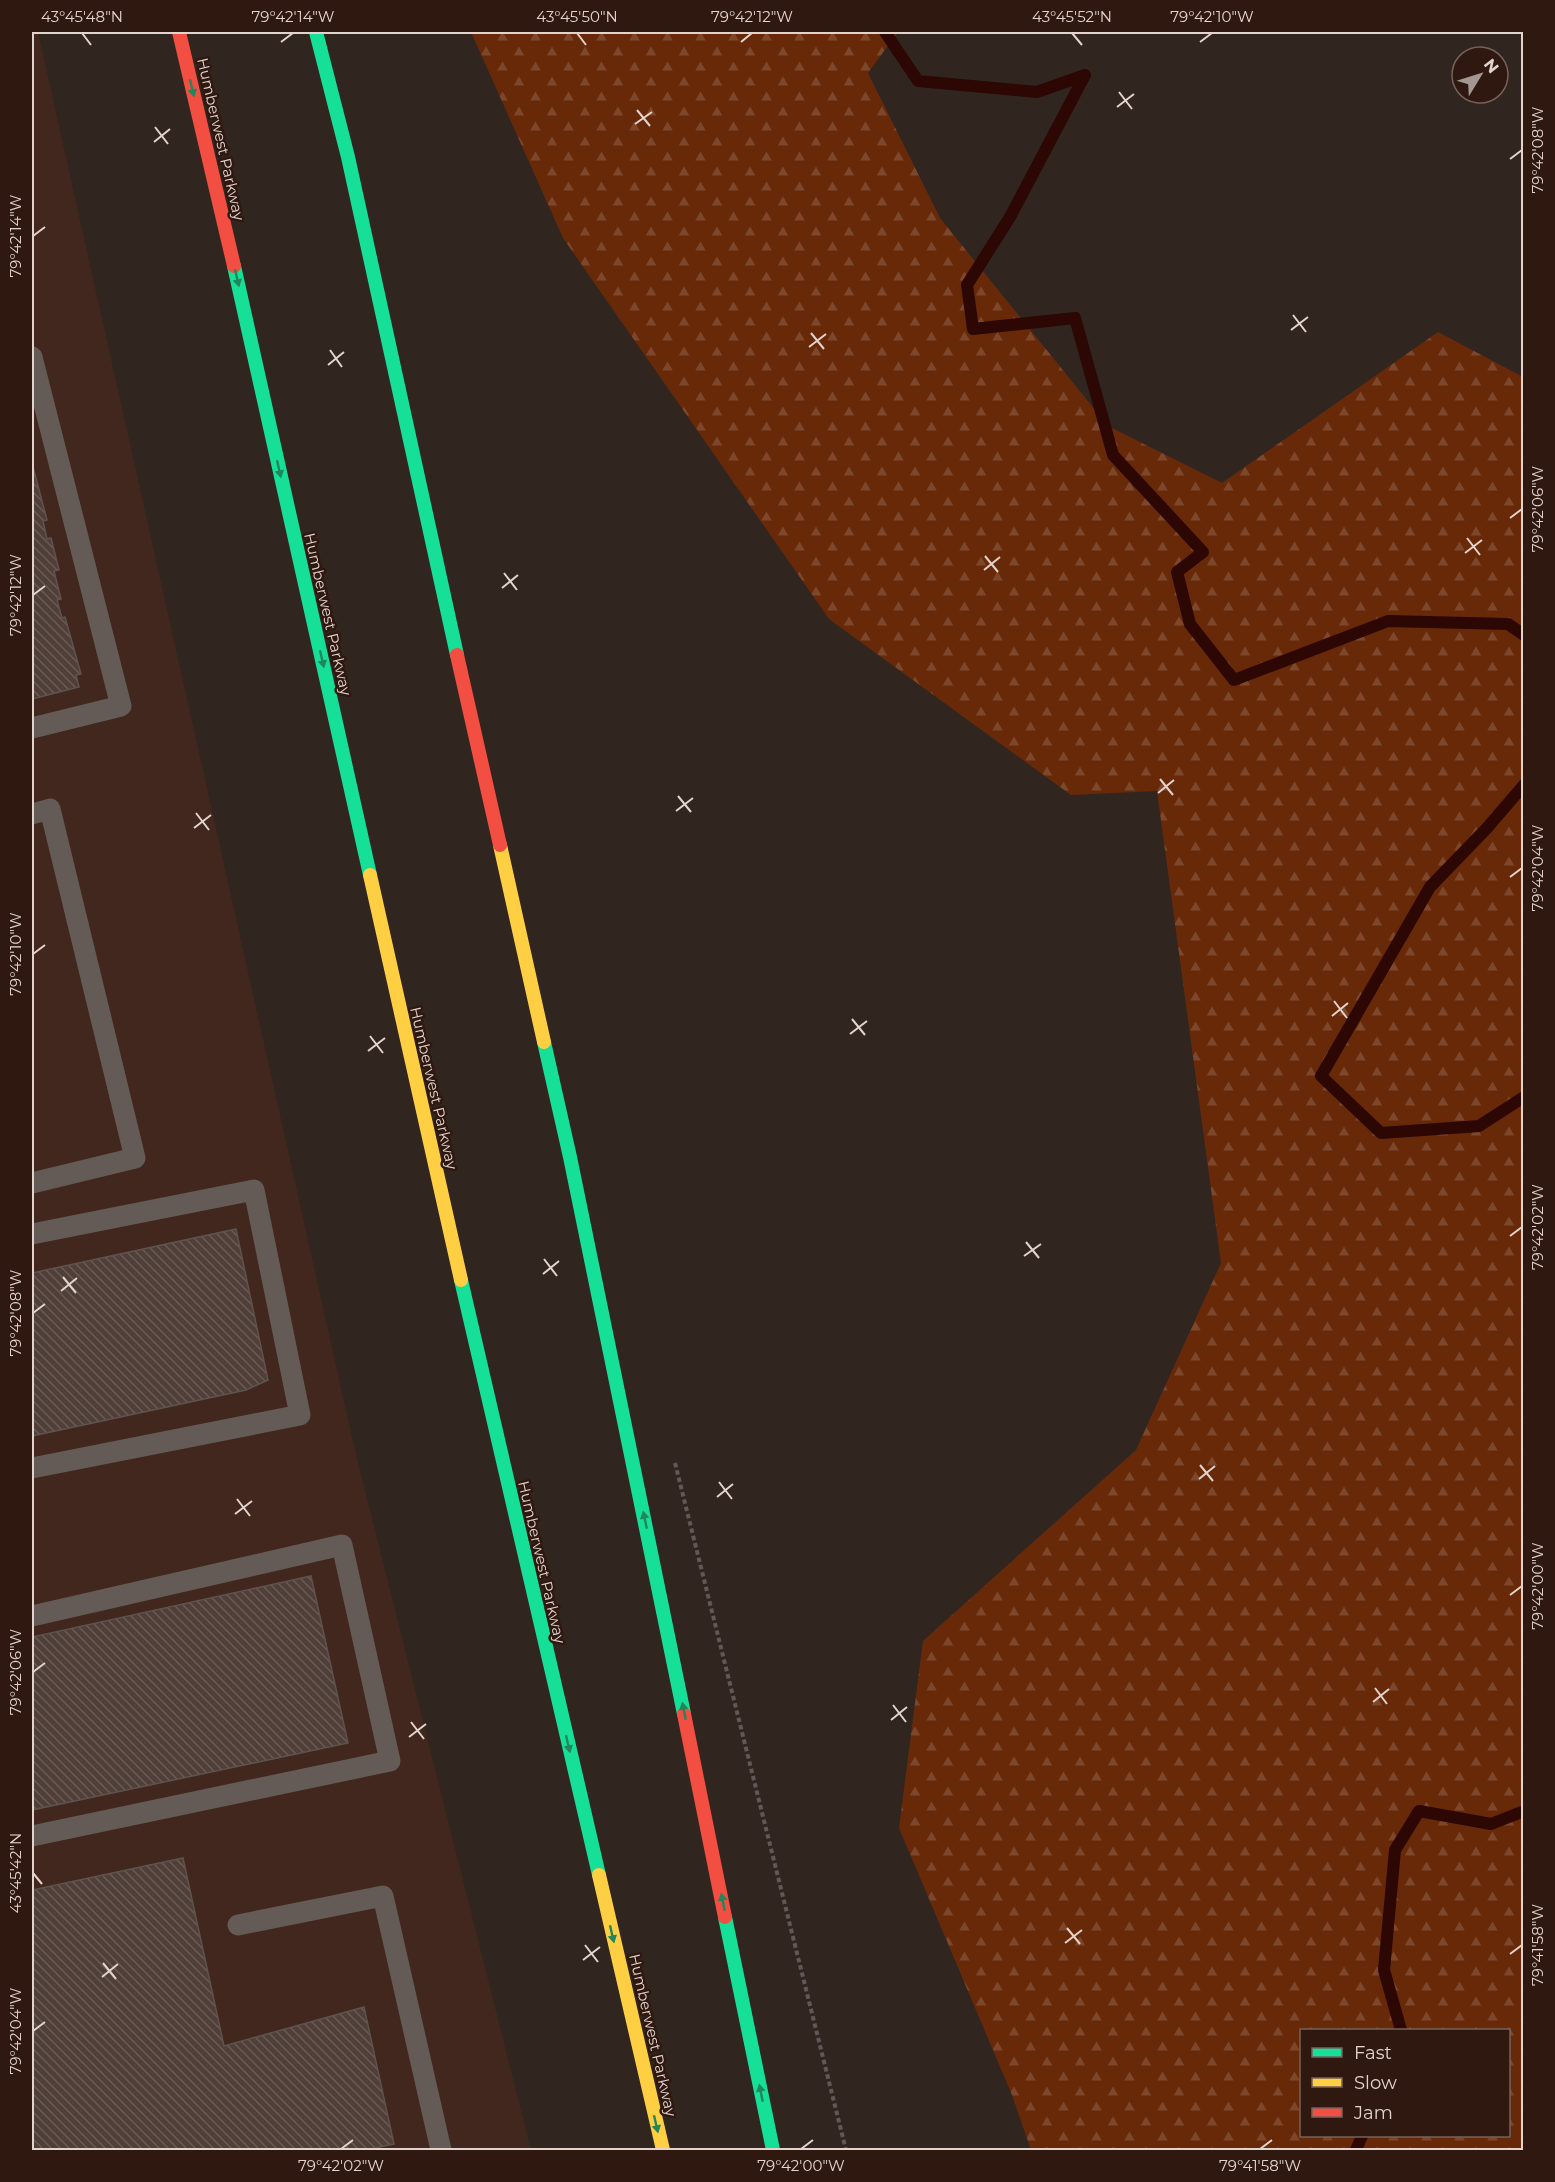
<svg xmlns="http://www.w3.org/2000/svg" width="1555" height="2182" font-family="Montserrat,sans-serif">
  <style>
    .built { fill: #41271d }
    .forest { fill: url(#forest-firs); fill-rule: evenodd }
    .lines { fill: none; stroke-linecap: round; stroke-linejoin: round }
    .stream { stroke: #2c0703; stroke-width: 12 }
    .building { fill: url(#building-back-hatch); stroke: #5e534e; stroke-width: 1.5 }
    .path { stroke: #615956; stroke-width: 4; stroke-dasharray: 4.5 3; stroke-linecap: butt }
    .lane { stroke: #645b56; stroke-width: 21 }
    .fast { stroke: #16e098; stroke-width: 14 }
    .slow { stroke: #ffcf43; stroke-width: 14 }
    .jam { stroke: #f24e42; stroke-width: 14 }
    .oneway { fill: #21865b }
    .ticks { fill: none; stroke: #e2d3cd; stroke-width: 2 }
    .labels { text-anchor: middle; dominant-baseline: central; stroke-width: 5; stroke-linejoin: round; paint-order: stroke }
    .street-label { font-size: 15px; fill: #e2d3cd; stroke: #2e1810 }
    .neatline { fill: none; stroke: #e2d3cd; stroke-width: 2 }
    .ticks-label { font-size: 15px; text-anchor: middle; fill: #e2d3cd }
  </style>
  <defs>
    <pattern id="forest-firs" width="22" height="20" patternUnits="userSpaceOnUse" patternTransform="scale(1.5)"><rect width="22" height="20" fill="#682909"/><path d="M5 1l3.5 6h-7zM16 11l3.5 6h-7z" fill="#7d472c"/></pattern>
    <pattern id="building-back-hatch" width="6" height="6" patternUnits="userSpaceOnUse" patternTransform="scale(1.5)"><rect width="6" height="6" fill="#503f38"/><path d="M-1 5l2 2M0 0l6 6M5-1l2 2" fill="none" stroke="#695a54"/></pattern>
  </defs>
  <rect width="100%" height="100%" fill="#312520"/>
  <path class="built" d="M32 32H38L356 1455 531 2150H32Z"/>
  <path class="forest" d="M471 32H898L868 73 940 218 1108 426 1222 483 1438 332 1523 377V2150H1031L1012 2095 899 1828 923 1641 1136 1450 1221 1263 1157 791 1071 795 829 619 563 238ZM1302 2030H1508V2136H1302Z"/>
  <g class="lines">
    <path class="stream" d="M885 32 918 81 1037 92 1085 75 1010 217 967 285 973 329 1075 318 1113 455 1203 552 1177 572 1190 624 1234 680 1388 621 1508 624 1524 635
      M1524 785 1487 828 1430 887 1321 1076 1381 1133 1479 1126 1524 1097
      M1401 2030 1384 1970 1395 1850 1419 1811 1491 1824 1524 1811
      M1356 2150 1362 2136"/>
  </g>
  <path class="building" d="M32 463 47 520 43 521 47 539 51 538 59 570 54 571 61 599 57 600 62 618 65 617 81 674 76 675 79 687 32 699Z
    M236 1229 268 1380 246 1390 32 1436V1273Z
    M311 1576 348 1743 32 1810V1637Z
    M183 1858 224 2046 364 2007 394 2144 366 2150H32V1890Z"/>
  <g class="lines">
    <path class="path" d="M675 1463 846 2150"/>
    <path class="lane" d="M32 357 121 706 32 728
      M32 814 50 809 135 1158 32 1183
      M32 1234 254 1190 300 1415 32 1468
      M32 1616 342 1545 390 1761 32 1836
      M238 1925 383 1896 441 2150"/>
    <path class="fast" d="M316 32 348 157 457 655
      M234 266 370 875
      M544 1042 570 1157 684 1714
      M461 1280 599 1875
      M725 1917 773 2150"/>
    <path class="slow" d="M500 845 544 1042
      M370 875 461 1280
      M599 1875 663 2150"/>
    <path class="jam" d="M179 32 234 266
      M457 655 500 845
      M684 1714 725 1917"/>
  </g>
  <defs><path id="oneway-solid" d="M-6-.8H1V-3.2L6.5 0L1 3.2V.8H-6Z" transform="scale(1.5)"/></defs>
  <g class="oneway">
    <use href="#oneway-solid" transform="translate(192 88) rotate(77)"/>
    <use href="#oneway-solid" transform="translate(237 278) rotate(77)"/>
    <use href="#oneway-solid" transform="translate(279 469) rotate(77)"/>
    <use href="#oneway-solid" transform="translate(322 659) rotate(77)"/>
    <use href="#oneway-solid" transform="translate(645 1520) rotate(-102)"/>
    <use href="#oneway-solid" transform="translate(684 1711) rotate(-101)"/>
    <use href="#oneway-solid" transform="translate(568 1744) rotate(77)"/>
    <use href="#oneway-solid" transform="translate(723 1902) rotate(-101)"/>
    <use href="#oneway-solid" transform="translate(612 1934) rotate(77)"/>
    <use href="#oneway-solid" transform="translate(761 2093) rotate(-101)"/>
    <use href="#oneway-solid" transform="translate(656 2124) rotate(77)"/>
  </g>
  <path class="ticks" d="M82 33 91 45M577 33 586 45M1072 33 1082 45M281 42 293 33M741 42 752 33M1200 42 1212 33M1119 92 1132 109M1117 107 1134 94M637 110 650 126M635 124 652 112M155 127 168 144M154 142 170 129M1510 159 1522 150M33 236 45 227M1293 315 1306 332M1291 330 1308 317M811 333 824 349M809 347 826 334M330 350 342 367M328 365 344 352M1510 518 1522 509M1467 538 1480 555M1465 553 1482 540M985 556 998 572M984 570 1000 557M504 573 517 590M502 588 518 575M33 595 45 586M1160 779 1173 795M1158 793 1174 780M678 796 691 812M676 811 693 798M196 813 209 830M194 828 211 815M1510 877 1522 868M33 954 45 945M1334 1001 1347 1018M1332 1016 1348 1003M852 1019 865 1035M850 1034 867 1021M370 1036 383 1053M368 1051 385 1038M1510 1236 1522 1227M1026 1242 1039 1258M1024 1256 1041 1244M544 1259 557 1276M543 1274 559 1261M63 1277 76 1293M61 1291 77 1278M33 1313 45 1304M1200 1465 1213 1481M1199 1479 1215 1466M719 1482 732 1499M717 1497 733 1484M237 1499 250 1516M235 1514 252 1501M1510 1595 1522 1586M33 1672 45 1663M1375 1688 1387 1704M1373 1702 1389 1689M893 1705 906 1722M891 1720 907 1707M411 1722 424 1739M409 1737 426 1724M33 1873 42 1884M1067 1928 1080 1944M1065 1943 1082 1930M585 1945 598 1962M1510 1954 1522 1945M583 1960 600 1947M103 1963 116 1979M102 1977 118 1964M33 2031 45 2022M341 2149 353 2140M801 2149 813 2140M1260 2149 1272 2140"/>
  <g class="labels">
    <g class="street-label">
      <text transform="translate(221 139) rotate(77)">Humberwest Parkway</text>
      <text transform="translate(328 614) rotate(77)">Humberwest Parkway</text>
      <text transform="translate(434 1088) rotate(77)">Humberwest Parkway</text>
      <text transform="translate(542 1562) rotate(77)">Humberwest Parkway</text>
      <text transform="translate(653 2035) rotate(77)">Humberwest Parkway</text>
    </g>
  </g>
  <rect width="1555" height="2182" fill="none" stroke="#2e1810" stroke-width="66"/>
  <rect x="1300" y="2029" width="210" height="108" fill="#2e1810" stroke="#76635c" stroke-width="1.5"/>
  <rect x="1312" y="2048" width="30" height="9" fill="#16e098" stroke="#76635c" stroke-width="1.5"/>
  <text x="1354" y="2059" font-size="18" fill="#e2d3cd">Fast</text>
  <rect x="1312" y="2078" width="30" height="9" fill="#ffcf43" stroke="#76635c" stroke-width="1.5"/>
  <text x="1354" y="2089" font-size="18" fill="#e2d3cd">Slow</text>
  <rect x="1312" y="2108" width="30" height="9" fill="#f24e42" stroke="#76635c" stroke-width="1.5"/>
  <text x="1354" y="2119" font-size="18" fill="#e2d3cd">Jam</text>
  <g transform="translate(1480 75) rotate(52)"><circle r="28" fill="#2e1810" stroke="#76635c" stroke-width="1.5"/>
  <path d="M0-4.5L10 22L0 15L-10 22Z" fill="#a49690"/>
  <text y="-9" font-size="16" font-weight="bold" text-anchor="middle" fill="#e2d3cd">N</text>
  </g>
  <rect x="33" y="33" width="1489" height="2116" class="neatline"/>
  <g class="ticks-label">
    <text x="82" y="22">43°45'48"N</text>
    <text x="293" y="22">79°42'14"W</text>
    <text x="577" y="22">43°45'50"N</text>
    <text x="752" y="22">79°42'12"W</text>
    <text x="1072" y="22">43°45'52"N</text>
    <text x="1212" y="22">79°42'10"W</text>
    <text transform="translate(1538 150) rotate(-90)" y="5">79°42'08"W</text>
    <text transform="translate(16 236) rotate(-90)" y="5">79°42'14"W</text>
    <text transform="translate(1538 509) rotate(-90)" y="5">79°42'06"W</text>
    <text transform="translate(16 595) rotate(-90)" y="5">79°42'12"W</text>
    <text transform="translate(1538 868) rotate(-90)" y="5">79°42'04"W</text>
    <text transform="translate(16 954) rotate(-90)" y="5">79°42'10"W</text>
    <text transform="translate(1538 1227) rotate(-90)" y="5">79°42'02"W</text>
    <text transform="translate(16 1313) rotate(-90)" y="5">79°42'08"W</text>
    <text transform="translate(1538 1586) rotate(-90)" y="5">79°42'00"W</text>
    <text transform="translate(16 1672) rotate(-90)" y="5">79°42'06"W</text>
    <text transform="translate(16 1873) rotate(-90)" y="5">43°45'42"N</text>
    <text transform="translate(1538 1945) rotate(-90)" y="5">79°41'58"W</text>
    <text transform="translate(16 2031) rotate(-90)" y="5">79°42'04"W</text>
    <text x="341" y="2171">79°42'02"W</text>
    <text x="801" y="2171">79°42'00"W</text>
    <text x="1260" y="2171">79°41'58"W</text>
  </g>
</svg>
